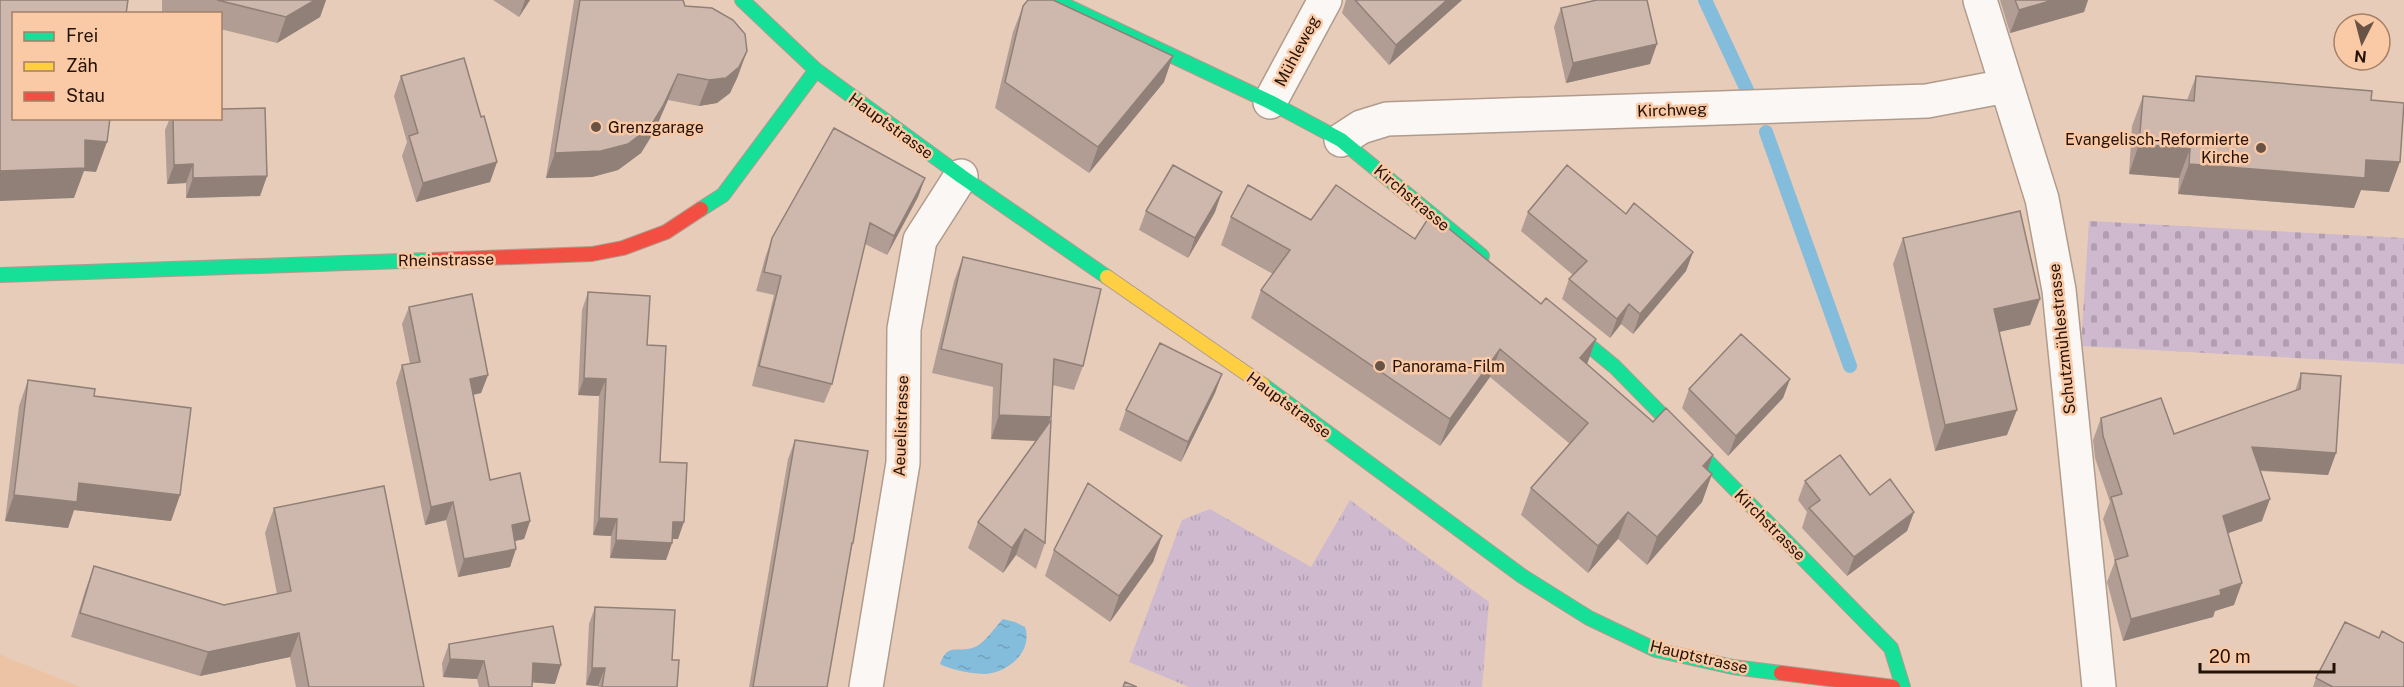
<svg xmlns="http://www.w3.org/2000/svg" width="2404" height="687" font-family="'Public Sans',sans-serif">
  <style>
    .built { fill: #edc3a5 }
    .grass { fill: url(#grass-tufts) }
    .cemetery { fill: url(#cemetery-stones) }
    .water { fill: url(#water-ripples) }
    .lines { fill: none; stroke-linecap: round; stroke-linejoin: round }
    .stream { stroke: #84bcdc; stroke-width: 14 }
    .street-casing { stroke: #b09b8c; stroke-width: 36 }
    .fast-casing { stroke: #b09b8c; stroke-width: 16 }
    .slow-casing { stroke: #b09b8c; stroke-width: 16 }
    .jam-casing { stroke: #b09b8c; stroke-width: 16 }
    .street { stroke: #fbf7f4; stroke-width: 33 }
    .fast { stroke: #16e098; stroke-width: 14 }
    .slow { stroke: #ffcf43; stroke-width: 14 }
    .jam { stroke: #f24e42; stroke-width: 14 }
    .wall { fill: #b19d94 }
    .shaded-wall { fill: #908078 }
    .building { fill: #ceb7ac; stroke: #908078; stroke-width: 1.5 }
    .poi-dot { fill: #685345; stroke: #fac9a6; stroke-width: 2 }
    .labels { text-anchor: middle; dominant-baseline: central; stroke-width: 5; stroke-linejoin: round; paint-order: stroke }
    .street-label { font-size: 16px; fill: #231206; stroke: #fac9a6 }
    .poi-label { font-size: 16px; fill: #231206; stroke: #fac9a6; text-anchor: start }
  </style>
  <defs>
    <pattern id="grass-tufts" width="24" height="20" patternUnits="userSpaceOnUse" patternTransform="scale(1.5)"><rect width="24" height="20" fill="#ceb9cf"/><path d="M3 7l-1-3M5 7V3M7 7l1-3M15 17l-1-3M17 17v-4M19 17l1-3" fill="none" stroke="#b19eb0"/></pattern>
    <pattern id="cemetery-stones" width="16" height="16" patternUnits="userSpaceOnUse" patternTransform="scale(1.5)"><rect width="16" height="16" fill="#ceb9cf"/><path d="M2 7V4a2 2 0 0 1 4 0v3zM10 15v-3a2 2 0 0 1 4 0v3z" fill="#b19eb0"/></pattern>
    <pattern id="water-ripples" width="26" height="14" patternUnits="userSpaceOnUse" patternTransform="scale(1.5)"><rect width="26" height="14" fill="#84bcdc"/><path d="M2 4q2-2 4 0t4 0M15 11q2-2 4 0t4 0" fill="none" stroke="#72a1bb"/></pattern>
  </defs>
  <rect width="100%" height="100%" fill="#e7ccb9"/>
  <path class="built" d="M0 654 13 660 81 687H0Z"/>
  <path class="grass" d="M1350 500 1489 602 1482 687H1189L1129 662 1182 520 1210 509 1311 567Z"/>
  <path class="cemetery" d="M2089 221 2404 238V364L2081 346Z"/>
  <path class="water" d="M1003 619 1015 622 1025 627C1033 651 1009 672 986 674 973 674 951 670 940 664 948 641 958 654 975 647 985 643 995 627 1003 619Z"/>
  <g class="lines">
    <path class="stream" d="M1705 0 1747 90
      M1766 132 1850 366"/>
    <g class="street-casing">
      <path id="street" d="M1980 0 2042 199 2059 290 2099 687
        M1270 102 1325 0
        M1341 140 1361 127 1387 119 1927 101 2006 86
        M866 687 903 463 904 329 920 240 961 176"/>
    </g>
    <g class="fast-casing">
      <path id="fast" d="M742 0 816 70 961 176 1107 277
        M1054 0 1270 102 1341 140 1482 256
        M701 209 723 195 816 70
        M0 275 431 260
        M1558 320 1615 367 1891 648 1903 687
        M1263 385 1522 576 1589 618 1656 650 1733 667 1781 673"/>
    </g>
    <g class="slow-casing">
      <path id="slow" d="M1107 277 1263 385"/>
    </g>
    <g class="jam-casing">
      <path id="jam" d="M431 260 592 254 623 248 666 232 701 209
        M1781 673 1893 687"/>
    </g>
    <use href="#street" class="street"/>
    <use href="#fast" class="fast"/>
    <use href="#slow" class="slow"/>
    <use href="#jam" class="jam"/>
  </g>
  <path class="wall" d="M162 0H326L320 17 277 43 220 29V14H162Z
    M493 0H530L519 17Z
    M574 0H683L685 6 738 76 730 93 717 103 699 106 668 100 654 132 641 153 618 170 592 177 546 178Z
    M1346 0H1462L1389 65 1342 13Z
    M2000 0H2088L2084 12 2010 33Z
    M1023 6 1164 82 1089 173 995 108 1013 32Z
    M1561 8 1650 64 1566 83 1554 27Z
    M401 76 481 117 497 162 490 182 416 202 402 156 407 142 394 96Z
    M2196 76 2371 100 2389 192 2361 190 2354 208 2178 194 2179 178 2129 174 2132 126 2143 96 2187 100Z
    M170 118H220L267 176 260 196 186 198V183L167 184 165 130Z
    M925 178 918 197 887 255 865 244 832 384 824 403 752 386 774 295 756 291 765 258 772 238Z
    M1146 211 1215 212 1188 258 1139 230Z
    M1528 212 1626 214 1693 252 1686 271 1633 334 1621 324 1610 338 1562 299 1569 279 1573 275 1521 231Z
    M1231 217 1311 220 1415 239 1541 304 1596 339 1587 364 1653 422 1713 455 1707 470 1712 474 1702 502 1647 565 1618 539 1588 573 1521 515 1531 488 1570 444 1490 377 1440 446 1251 318 1261 290 1273 274 1221 245Z
    M1903 238 2040 299 2030 325 1999 332 2007 435 1935 451 1893 264Z
    M963 257 1083 366 1074 390 1052 385 1048 424 1045 543 1036 569 1016 555 1003 573 968 548 978 522 1036 441 991 439 993 387 932 373 954 281Z
    M588 292 647 345 660 462 678 539H672V543L666 560 610 558 611 536 593 535 599 396 578 395 582 310Z
    M409 307 488 375 481 393 473 395 490 480 530 521 524 539 515 541 510 567 458 577 446 520 425 525 396 383 402 365 410 364 402 324Z
    M2301 373 2336 453 2328 475 2260 471 2262 521 2228 533 2234 605 2215 611 2213 617 2123 641 2107 582 2115 561 2103 519 2110 502 2095 458 2093 440 2101 418 2174 434 2295 391Z
    M1222 374 1215 393 1181 462 1119 430 1126 410Z
    M1790 379 1783 398 1728 456 1682 408 1689 389Z
    M28 380 94 396 180 495 171 521 74 510 68 528 5 521 19 406Z
    M795 440 853 543 850 553 827 687H749L788 459Z
    M1805 481 1870 495 1914 512 1907 531 1847 576 1802 528 1807 512 1798 500Z
    M274 508 424 687H296L290 657 200 676 71 637 85 591 94 566 224 605 277 594 265 533Z
    M1162 536 1153 562 1110 622 1045 576 1054 550Z
    M595 607 672 660 677 687H598V686L586 685 589 624Z
    M2379 638 2404 687H2313L2316 678Z
    M449 644 555 684 532 682V687H479L477 679 443 677 442 663Z"/>
  <path class="shaded-wall" d="M315 0H326L320 17 277 43 286 17Z
    M525 0H530L519 17Z
    M1447 0H1462L1389 65 1396 45Z
    M2053 0H2088L2084 12 2010 33 2019 10Z
    M1657 44 1650 64 1566 83 1573 63Z
    M747 51 738 76 730 93 717 103 699 106 709 80Z
    M1173 56 1164 82 1089 173 1098 147Z
    M678 74 668 100 654 132 641 153 618 170 592 177 546 178 555 153Z
    M85 140 107 142 96 172 84 171 74 198 0 201V171Z
    M2139 144 2190 149 2179 178 2129 174Z
    M2366 160 2400 162 2389 192 2361 190 2354 208 2178 194 2189 164Z
    M497 162 490 182 416 202 423 183Z
    M193 164 186 183 167 184 174 165Z
    M267 176 260 196 186 198 193 178Z
    M925 178 918 197 887 255 894 236Z
    M1222 192 1215 212 1188 258 1195 238Z
    M1693 252 1686 271 1633 334 1640 314Z
    M2040 299 2030 325 1985 335 1994 309Z
    M1629 304 1621 324 1610 338 1617 319Z
    M1596 339 1586 367 1580 358Z
    M1500 349 1490 377 1440 446 1450 419Z
    M1222 374 1215 393 1181 462 1188 442Z
    M488 375 481 393 463 397 470 379Z
    M584 378 606 379 599 396 578 395Z
    M1790 379 1783 398 1728 456 1736 436Z
    M2017 410 2007 435 1935 451 1945 425Z
    M999 415 1051 417 1042 441 991 439Z
    M2252 447 2336 453 2328 475 2244 469Z
    M1713 455 1703 483V466Z
    M1712 474 1702 502 1647 565 1657 537Z
    M79 483 180 495 171 521 74 510 68 528 5 521 14 495Z
    M2270 499 2262 521 2215 538 2223 516Z
    M453 502 446 520 425 525 431 507Z
    M1628 512 1618 539 1588 573 1598 546Z
    M1914 512 1907 531 1847 576 1854 557Z
    M599 518 617 519 611 536 593 535Z
    M530 521 524 539 505 543 512 525Z
    M673 522H684L678 539H667Z
    M1025 529 1016 555 1003 573 1012 548Z
    M1162 536 1153 562 1110 622 1119 596Z
    M616 540 672 543 666 560 610 558Z
    M516 549 510 567 458 577 464 559Z
    M2242 583 2234 605 2215 611 2213 617 2123 641 2131 619Z
    M299 633 290 657 200 676 208 652Z
    M450 659 484 661 477 679 443 677Z
    M533 663 561 665 555 684 526 682Z
    M592 668H605L598 686 586 685Z"/>
  <path class="building" d="M0 0H128L126 14H14V118H110L107 142 85 140V168L0 171Z
    M217 0H315L286 17Z
    M580 0H683L685 6 712 8 733 20 745 34 747 51 739 67 726 78 709 80 678 74 663 106 650 127 628 144 601 151 555 153Z
    M1028 0H1053L1173 56 1098 147 1005 82 1023 6Z
    M1355 0H1447L1396 45Z
    M1597 0H1647L1657 44 1573 63 1561 8Z
    M2015 0H2053L2019 10Z
    M464 58 481 117 484 116 497 162 423 183 409 136 418 133 401 76Z
    M2196 76 2372 91 2371 100 2404 103 2400 162 2366 160 2365 178 2189 164 2190 149 2139 144 2143 96 2194 101Z
    M265 108 267 176 193 178V164L174 165 173 118H220V109Z
    M834 128 925 178 894 236 870 223 832 384 759 366 781 276 764 272 772 238Z
    M1173 165 1222 192 1195 238 1146 211Z
    M1567 165 1626 214 1634 203 1693 252 1640 314 1629 304 1617 319 1569 279 1587 261 1528 212Z
    M1248 185 1311 220 1336 185 1415 239 1431 214 1541 304 1546 298 1596 339 1580 358 1653 422 1666 408 1713 455 1703 466 1712 474 1657 537 1628 512 1598 546 1531 488 1588 423 1500 349 1450 419 1261 290 1290 250 1231 217Z
    M2020 211 2040 299 1994 309 2017 410 1945 425 1903 238Z
    M963 257 1101 289 1083 366 1054 359 1051 417 999 415 1002 364 941 349Z
    M588 292 650 296 647 345 666 346 660 462 687 463 684 522H673L672 543 616 540 617 519 599 518 606 379 584 378Z
    M472 294 488 375 470 379 490 480 520 473 530 521 512 525 516 549 464 559 453 502 431 507 402 365 420 362 409 307Z
    M1741 334 1790 379 1736 436 1689 389Z
    M1160 343 1222 374 1188 442 1126 410Z
    M2301 373 2341 376 2336 453 2252 447 2270 499 2223 516 2242 583 2220 590 2221 595 2131 619 2115 560 2128 556 2111 497 2122 494 2103 436 2101 418 2161 398 2174 434 2300 389Z
    M28 380 95 389 94 396 191 408 180 495 79 483 77 502 14 495Z
    M1051 420 1045 543 1025 529 1012 548 978 522Z
    M795 440 868 451 853 543H852L827 687H753Z
    M1840 455 1870 495 1890 479 1914 512 1854 557 1809 508 1820 500 1805 481Z
    M1088 483 1162 536 1119 596 1054 550Z
    M384 486 424 687H309L299 633 208 652 80 613 94 566 224 605 291 591 274 508Z
    M595 607 675 610 672 660H679L677 687H602L605 668H592Z
    M2345 622 2379 638 2382 631 2404 643V687H2333L2316 678Z
    M553 626 561 665 533 663 532 687H489L484 661 450 659 449 644Z
    M1125 682 1137 687H1123Z"/>
  <g class="poi-dot">
    <circle cx="596" cy="127" r="6"/>
    <circle cx="2261" cy="148" r="6"/>
    <circle cx="1380" cy="366" r="6"/>
  </g>
  <g class="labels">
    <g class="street-label">
      <text transform="translate(1297 51) rotate(-62)">Mühleweg</text>
      <text transform="translate(1672 110) rotate(-2)">Kirchweg</text>
      <text transform="translate(891 126) rotate(36)">Hauptstrasse</text>
      <text transform="translate(1412 198) rotate(40)">Kirchstrasse</text>
      <text transform="translate(446 260) rotate(-1)">Rheinstrasse</text>
      <text transform="translate(2062 339) rotate(-96)">Schutzmühlestrasse</text>
      <text transform="translate(1289 405) rotate(36)">Hauptstrasse</text>
      <text transform="translate(901 426) rotate(-88)">Aeuelistrasse</text>
      <text transform="translate(1770 525) rotate(45)">Kirchstrasse</text>
      <text transform="translate(1699 657) rotate(13)">Hauptstrasse</text>
    </g>
    <g class="poi-label">
      <text x="608" y="127">Grenzgarage</text>
      <text x="2249" y="139" text-anchor="end">Evangelisch-Reformierte<tspan x="2249" dy="18">Kirche</tspan></text>
      <text x="1392" y="366">Panorama-Film</text>
    </g>
  </g>
  <rect x="12" y="12" width="210" height="108" fill="#fac9a6" stroke="#a48066" stroke-width="1.5"/>
  <rect x="24" y="32" width="30" height="9" fill="#16e098" stroke="#a48066" stroke-width="1.5"/>
  <text x="66" y="42" font-size="18" fill="#231206">Frei</text>
  <rect x="24" y="62" width="30" height="9" fill="#ffcf43" stroke="#a48066" stroke-width="1.5"/>
  <text x="66" y="72" font-size="18" fill="#231206">Zäh</text>
  <rect x="24" y="92" width="30" height="9" fill="#f24e42" stroke="#a48066" stroke-width="1.5"/>
  <text x="66" y="102" font-size="18" fill="#231206">Stau</text>
  <g transform="translate(2362 42) rotate(186)"><circle r="28" fill="#fac9a6" stroke="#a48066" stroke-width="1.5"/>
  <path d="M0-4.5L10 22L0 15L-10 22Z" fill="#685345"/>
  <text y="-9" font-size="16" font-weight="bold" text-anchor="middle" fill="#231206">N</text>
  </g>
  <path d="M2200 663v9h134v-9" fill="none" stroke="#231206" stroke-width="3"/>
  <text x="2209" y="663" font-size="18" fill="#231206" stroke="#fac9a6" stroke-width="4.5" paint-order="stroke">20 m</text>
</svg>
